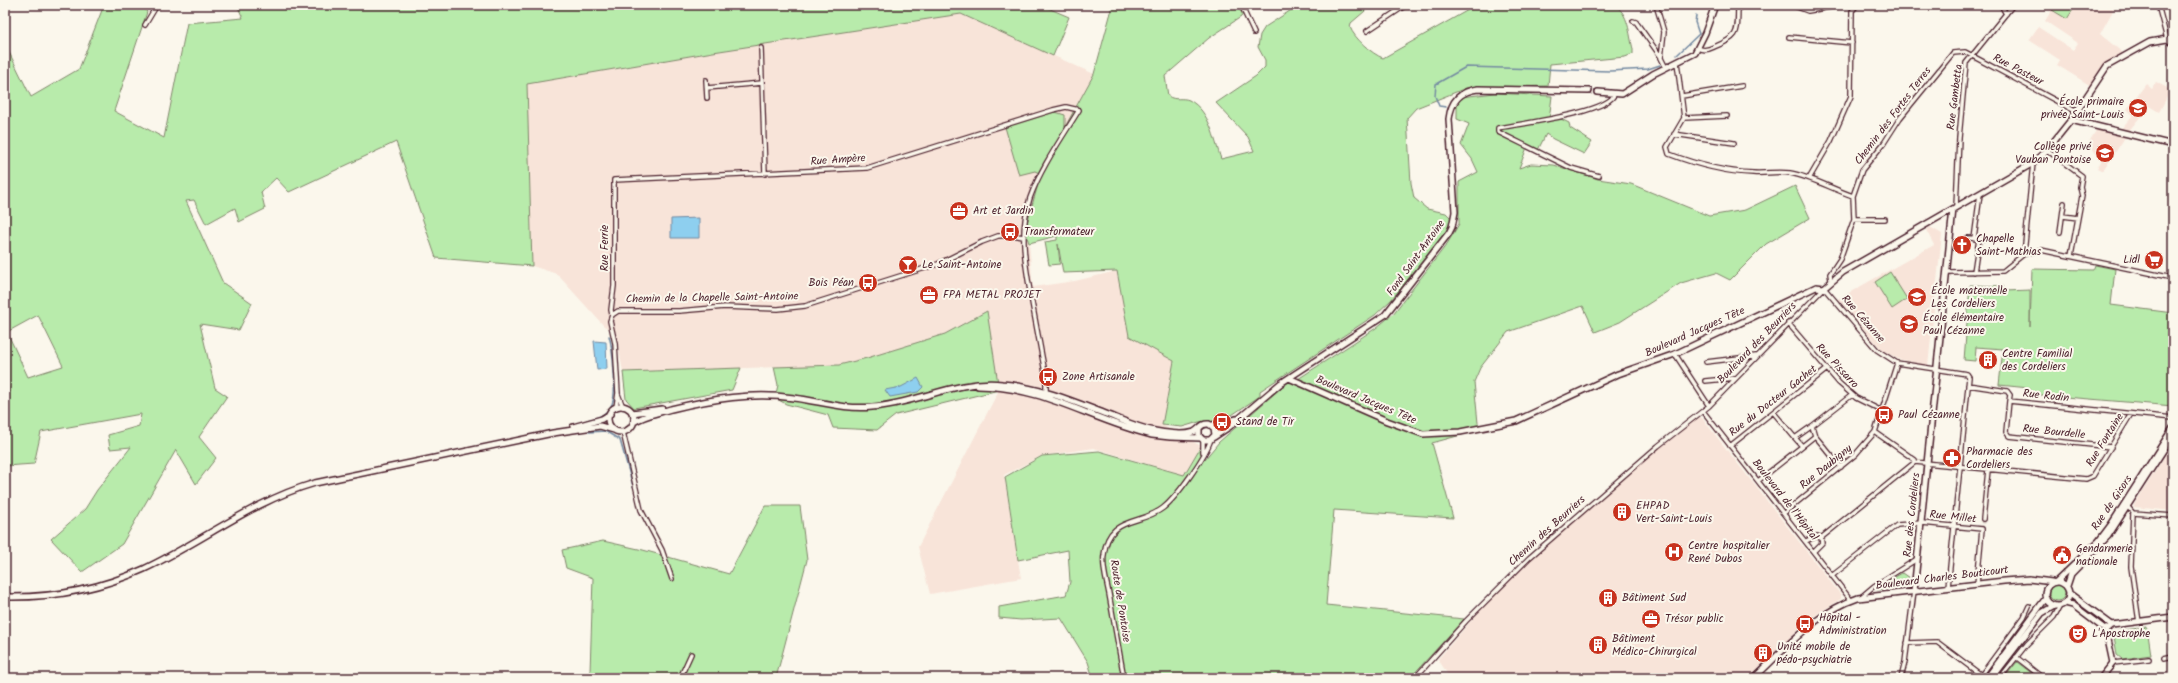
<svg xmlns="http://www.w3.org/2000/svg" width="2178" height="683" font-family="Kalam,sans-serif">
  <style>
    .built { fill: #f8e4d9 }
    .green { fill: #b8ebab; stroke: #81856b; fill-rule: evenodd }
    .water { fill: #8ecfef; stroke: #7389a1 }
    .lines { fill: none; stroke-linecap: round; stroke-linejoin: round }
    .stream { stroke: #7389a1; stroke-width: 1.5 }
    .street-tunnel { stroke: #d8ccc5; stroke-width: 3.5; stroke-dasharray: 3.5 2; stroke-linecap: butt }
    .street-casing { stroke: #4a1f2b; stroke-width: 6 }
    .secondary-casing { stroke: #4a1f2b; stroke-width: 8 }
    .street { stroke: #fbf7ec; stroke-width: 3.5 }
    .secondary { stroke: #fbf7ec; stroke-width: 5 }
    .labels { text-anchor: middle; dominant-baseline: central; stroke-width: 4; stroke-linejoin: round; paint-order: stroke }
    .street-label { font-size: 11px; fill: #4a1f2b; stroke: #fbf7ec }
    .poi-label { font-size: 11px; fill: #4a1f2b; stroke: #fbf7ec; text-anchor: start }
  </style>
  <rect width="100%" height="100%" fill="#fbf7ec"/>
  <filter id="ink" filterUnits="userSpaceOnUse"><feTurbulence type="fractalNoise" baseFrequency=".025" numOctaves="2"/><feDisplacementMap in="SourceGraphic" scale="8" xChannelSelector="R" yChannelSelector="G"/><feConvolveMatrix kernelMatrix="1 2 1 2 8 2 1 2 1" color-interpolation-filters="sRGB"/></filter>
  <g filter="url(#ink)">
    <path class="built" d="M2055 5H2116L2100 34 2123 53 2106 63 2091 86 2057 65 2060 60 2029 40 2038 27 2073 50 2078 43 2045 21Z
      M961 14 1094 74 1041 174 1025 229 1029 243 1033 287 1075 281 1117 271 1129 336 1174 361 1162 425 1201 446 1184 475 1094 448 1041 456 1004 475 1021 578 930 594 918 547 999 390 987 311 945 334 867 358 839 365 623 372 616 333 604 326 557 274 532 266 526 84 713 52Z
      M2156 82 2171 90 2159 112 2149 106 2128 132 2120 130 2133 115 2127 109 2146 84 2152 89Z
      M2097 129 2126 136 2103 171 2097 168 2102 160 2087 145Z
      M1930 227 1942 234 1928 366 1898 359 1881 349 1838 299 1934 245 1926 230Z
      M1698 417 1702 418 1841 595V599L1808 620 1748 678H1450L1438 659 1490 599 1523 566 1637 466Z
      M2173 443V511L2134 507V505Z"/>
    <path class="green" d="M104 5H142L147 12 114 111 164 138 187 23 243 18 237 5H1041L1069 17 1053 56 961 14 713 52 527 84 532 266 436 258 396 142 289 192 276 178 261 192 265 209 239 222 235 208 206 224 194 200 186 201 223 283 252 303 239 330 200 324 215 388 227 396 199 437 216 458 196 484 176 450 122 544 82 572 51 539 85 509 97 490 131 447 110 449 108 435 139 426 141 414 41 432 34 464 5 466V395L10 391 5 380V44L31 97 79 69ZM38 315 63 366 28 377 7 332Z
      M1113 5H1241L1245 11 1241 17 1209 38 1165 76 1168 96C1175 101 1182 97 1189 100 1210 111 1214 139 1221 159L1254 151 1248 137 1216 103 1256 76 1265 67V60L1258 47 1260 35 1265 27 1299 5H1372L1351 23 1350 27C1354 38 1372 54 1383 58L1477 5H1614C1629 13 1629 34 1633 49V54L1625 57 1550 64 1548 86 1466 88 1416 108 1407 118 1411 183 1414 198 1427 209 1446 213 1452 219 1446 231 1392 299 1375 315 1260 391V396L1223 421 1199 422 1182 427 1162 425 1174 361 1129 336 1117 271 1063 273 1058 244 1060 264 1049 265 1045 242 1057 240V236L1029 243 1025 230 1041 174 1035 171 1019 175 1005 127 1055 112 1065 115V127L1094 74Z
      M2055 5H2076L2067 19 2052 10Z
      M1495 93 1552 96 1549 120 1561 119 1569 123 1570 128 1592 142 1584 154 1553 139 1546 134 1538 150 1528 145 1519 168 1531 164 1554 165 1598 179 1631 184 1709 216 1745 210 1795 186 1810 218 1766 244 1730 280 1716 273 1681 283 1620 322 1595 332 1583 306 1508 332 1480 368 1474 382 1478 423 1483 429 1432 443 1453 518 1334 510 1326 605 1464 619 1410 678H1093L1088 662 1061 618 1021 620 999 618V607L1066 595 1070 582 1068 550 1018 560 1005 477 1042 456 1099 451 1184 475 1201 446V453L1205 459 1219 442 1282 387 1290 381 1310 383 1298 379 1376 328 1393 314 1447 244 1459 224V182L1478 172 1472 159 1461 145 1469 124 1457 119V102L1461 97Z
      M2095 265 2115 269 2111 305 2173 313V406L2030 394 2029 388 1999 385 2003 349 1976 347 1975 361 1964 360 1970 285 2003 286 2005 291 2030 290V327L2032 269 2093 270Z
      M1890 272 1907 299 1892 309 1875 282Z
      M987 311 999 390 896 415 877 430 833 428 828 415 786 404 775 398 778 385 774 367 839 365 867 358 945 334Z
      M741 368 732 390 634 408 626 399 623 372Z
      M765 506H800L807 560 776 678H584L599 675 590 672 593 578 566 568 562 550 603 541 643 550 729 574Z
      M1902 573 1912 580 1909 586 1877 590 1876 588Z
      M2049 593a8 8 0 1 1 16 0a8 8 0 1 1-16 0Z
      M2147 627 2151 655 2122 659 2117 655 2114 636 2118 631Z
      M2017 662 2038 678H2004Z"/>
    <path class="water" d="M699 218V238H671V219Z
      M594 341 606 342 607 369 597 370Z
      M918 378 923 387 918 392 890 397 885 390 901 387Z"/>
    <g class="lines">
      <path class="stream" d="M1698 7V5
        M1677 55 1699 34 1695 22 1696 16
        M1446 107 1439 106 1435 96 1436 84 1466 67 1610 71 1648 69 1660 65
        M587 420C597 418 607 415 612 404 617 392 613 349 609 336
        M589 432 605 431 620 440 633 486"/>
      <path class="street-tunnel" d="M1982 529 1983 519"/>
      <g class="street-casing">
        <path id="street" d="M1241 5 1254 33
          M1656 5 1664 32 1661 58 1666 68
          M1792 5 1808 11 1842 5
          M2001 5 2006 14
          M2158 5 2167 39
          M1633 21 1636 22 1661 57
          M145 25 157 5
          M1367 31 1406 5
          M1789 37 1852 43
          M761 48 765 174
          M1698 48C1703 51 1708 50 1714 47 1741 36 1737 33 1738 5
          M1677 62 1684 118 1667 147 1669 154C1695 164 1725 172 1753 173 1766 174 1777 171 1790 173 1812 177 1832 189 1853 196
          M706 80 707 98
          M707 88 762 83
          M1682 96 1742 86
          M1684 118 1727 116
          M1674 134 1734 143
          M2047 150 2082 176 2080 187 2082 196 2071 256
          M1599 176 1571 168 1498 132V128C1518 124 1611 113 1615 93
          M1810 177 1831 141 1851 96 1852 11 1857 5
          M1956 207 1959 138 1966 63 2013 5
          M2063 216 2078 218
          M1854 219H1885
          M2060 232 2064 203
          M1967 238 1986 239
          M1974 239 1980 194
          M2024 254 2033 163
          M1948 272 2003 271 2024 254 2041 250 2173 278
          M1974 272 1979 239
          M1831 280 1830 274 1840 259 1854 219 1853 196 1862 170 1884 143 1900 118 1953 53 1965 52 2077 112
          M612 315 611 310 614 286V180L867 168 1053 110 1066 107 1079 110C1062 138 1041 167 1030 198 1019 232 1025 263 1031 297 1036 324 1041 351 1046 378V393
          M1788 323 1839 383 1856 398 1882 411
          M1675 354 1709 406
          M1706 362 1756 356
          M1705 381 1735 378
          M1968 385 2007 391 2010 395 2009 401 2173 418
          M618 394 623 407
          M2009 401 2006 432 2009 436 2111 447
          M616 408 618 393 615 343 610 321 612 315 618 311H679L725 307 778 309 805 306 938 264 982 242 998 236 1013 235 1023 237
          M1703 411 1851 600
          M1774 413 1795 438
          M1812 426 1852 395
          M623 432 641 510 662 550 672 579
          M1875 432 1915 460V462
          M1815 436 1841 467
          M1203 440V452
          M1730 446 1826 370
          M1758 481 1815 436 1812 426 1795 438 1802 446
          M2128 507 2133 513 2131 567 2139 622
          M1784 513 1855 455 1875 432 1897 363
          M2133 513 2173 516
          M1983 519 1988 470
          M1821 538 1915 462 2086 479 2093 476 2131 414
          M1806 541 1817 536 1821 538
          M1814 551 1822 543 1821 538
          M1833 575 1897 525 1922 523 1982 529 1977 584
          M1861 597 1874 586 1917 559
          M1907 643 1937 642 1981 675
          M2016 657 2043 678
          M2164 658 2173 656
          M2113 663 2149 659
          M680 678 691 654
          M1124 678C1119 650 1114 622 1109 594 1107 582 1102 568 1104 555 1108 515 1140 526 1163 508 1177 497 1206 456 1211 439
          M1415 678 1466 621 1529 558 1658 446 1709 406 1824 288 1877 350 1897 363 1967 374 1969 377 1948 587
          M1901 678 1905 662 1914 591
          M1979 678 2024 617 2029 606
          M2000 678 2027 644 2054 617 2060 606"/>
      </g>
      <g class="secondary-casing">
        <path id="secondary" d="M1598 92 1622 94 1653 74 1695 53 1705 33 1715 5
          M2071 120 2173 145
          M1289 378 1387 421 1423 434 1460 432 1516 421 1618 374 1675 354 1816 287 1824 288 1843 272 2033 163 2047 150 2071 120 2107 66 2150 42 2167 39 2173 43
          M978 386C1046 387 1090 420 1152 435L1170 437 1201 438
          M608 419a13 13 0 1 1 26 0a13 13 0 1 1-26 0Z
          M632 413 662 409
          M634 422C645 415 658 413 671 409 712 399 752 392 794 398 819 401 845 410 872 407 916 404 957 379 1002 384 1039 387 1072 401 1106 414 1122 420 1138 428 1155 431 1167 433 1182 436 1194 432 1200 429 1201 423 1209 424L1214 428 1215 435 1210 440H1203L1199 436V429
          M1212 425 1226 423 1236 419
          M573 427 602 419 610 414
          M1214 437 1229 427 1281 383 1385 315 1449 233 1452 227 1455 212 1449 119C1451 101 1460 91 1478 89L1589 91
          M2057 581 2099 541 2111 525 2173 428
          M2045 594a12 12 0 1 1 24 0a12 12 0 1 1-24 0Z
          M2067 586 2071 574 2108 536 2173 435
          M1914 591 1953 209
          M2070 594 2112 625
          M5 597C53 598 100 589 144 569 202 542 252 501 315 483L553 433 600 426 614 430
          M2065 603 2073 605 2106 630
          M2106 630 2112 625 2173 617
          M1754 678C1785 649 1816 612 1858 598L2004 581 2029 579 2052 582
          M1987 678 2046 598
          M1992 678 2042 613 2054 606
          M2101 678 2113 663 2106 630"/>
      </g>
      <use href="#street" class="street"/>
      <use href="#secondary" class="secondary"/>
    </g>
  </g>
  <defs>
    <g id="school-disc" transform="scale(1)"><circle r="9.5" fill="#c8321e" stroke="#fbf7ec"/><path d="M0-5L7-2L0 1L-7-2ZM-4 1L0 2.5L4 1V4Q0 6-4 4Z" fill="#fff"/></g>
    <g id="office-disc" transform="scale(1)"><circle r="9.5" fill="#c8321e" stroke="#fbf7ec"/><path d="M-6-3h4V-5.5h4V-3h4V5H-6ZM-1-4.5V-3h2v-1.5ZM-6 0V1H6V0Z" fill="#fff"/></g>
    <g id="bus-disc" transform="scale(1)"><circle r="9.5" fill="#c8321e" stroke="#fbf7ec"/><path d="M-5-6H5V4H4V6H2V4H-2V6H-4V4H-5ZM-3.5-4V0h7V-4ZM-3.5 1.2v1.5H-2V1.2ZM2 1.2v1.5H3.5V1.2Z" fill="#fff"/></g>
    <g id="church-disc" transform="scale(1)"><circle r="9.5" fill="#c8321e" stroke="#fbf7ec"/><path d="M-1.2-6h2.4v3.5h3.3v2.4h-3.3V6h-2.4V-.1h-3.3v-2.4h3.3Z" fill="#fff"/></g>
    <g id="supermarket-disc" transform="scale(1)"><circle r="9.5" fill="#c8321e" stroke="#fbf7ec"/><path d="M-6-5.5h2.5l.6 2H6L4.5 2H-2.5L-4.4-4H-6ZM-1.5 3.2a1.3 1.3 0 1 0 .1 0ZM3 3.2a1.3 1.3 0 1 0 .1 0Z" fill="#fff"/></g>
    <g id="bar-disc" transform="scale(1)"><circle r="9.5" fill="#c8321e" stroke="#fbf7ec"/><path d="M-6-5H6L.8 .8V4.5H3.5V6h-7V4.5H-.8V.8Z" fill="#fff"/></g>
    <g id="building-disc" transform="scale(1)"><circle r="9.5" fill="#c8321e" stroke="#fbf7ec"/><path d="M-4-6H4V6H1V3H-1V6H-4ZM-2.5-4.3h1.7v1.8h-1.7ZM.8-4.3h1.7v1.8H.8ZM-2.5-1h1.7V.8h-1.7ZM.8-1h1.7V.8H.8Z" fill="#fff"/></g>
    <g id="pharmacy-disc" transform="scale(1)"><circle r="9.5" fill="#c8321e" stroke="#fbf7ec"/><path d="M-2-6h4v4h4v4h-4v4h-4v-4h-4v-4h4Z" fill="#fff"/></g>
    <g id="hospital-disc" transform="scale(1)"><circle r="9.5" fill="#c8321e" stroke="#fbf7ec"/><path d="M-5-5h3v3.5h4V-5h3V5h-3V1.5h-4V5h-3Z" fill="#fff"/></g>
    <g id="civic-disc" transform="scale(1)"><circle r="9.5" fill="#c8321e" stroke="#fbf7ec"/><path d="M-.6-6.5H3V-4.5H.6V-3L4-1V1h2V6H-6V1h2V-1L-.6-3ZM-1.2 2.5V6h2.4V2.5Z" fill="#fff"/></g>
    <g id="theatre-disc" transform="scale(1)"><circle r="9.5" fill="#c8321e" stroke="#fbf7ec"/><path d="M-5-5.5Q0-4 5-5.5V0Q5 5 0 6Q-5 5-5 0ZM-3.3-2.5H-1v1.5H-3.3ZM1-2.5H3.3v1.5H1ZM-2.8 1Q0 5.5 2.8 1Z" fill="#fff"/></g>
  </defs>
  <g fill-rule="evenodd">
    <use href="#school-disc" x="2138" y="108"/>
    <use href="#school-disc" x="2105" y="153"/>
    <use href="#office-disc" x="959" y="211"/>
    <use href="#bus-disc" x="1010" y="232"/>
    <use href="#church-disc" x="1962" y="245"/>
    <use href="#supermarket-disc" x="2154" y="260"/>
    <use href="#bar-disc" x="908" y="265"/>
    <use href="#bus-disc" x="868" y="283"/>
    <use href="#office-disc" x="929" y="295"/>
    <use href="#school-disc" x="1917" y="297"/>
    <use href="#school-disc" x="1909" y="324"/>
    <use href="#building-disc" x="1988" y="360"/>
    <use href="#bus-disc" x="1048" y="377"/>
    <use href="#bus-disc" x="1884" y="415"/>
    <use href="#bus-disc" x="1222" y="422"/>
    <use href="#pharmacy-disc" x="1952" y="458"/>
    <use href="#building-disc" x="1622" y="512"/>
    <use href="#hospital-disc" x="1674" y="552"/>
    <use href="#civic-disc" x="2062" y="555"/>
    <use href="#building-disc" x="1608" y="598"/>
    <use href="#office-disc" x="1651" y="619"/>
    <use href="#bus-disc" x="1805" y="624"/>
    <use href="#theatre-disc" x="2078" y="634"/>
    <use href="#building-disc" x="1598" y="645"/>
    <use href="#building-disc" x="1763" y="653"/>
  </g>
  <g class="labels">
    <g class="street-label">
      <text transform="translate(2018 70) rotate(28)">Rue Pasteur</text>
      <text transform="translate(1955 97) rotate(-83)">Rue Gambetta</text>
      <text transform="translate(1893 116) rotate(-53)">Chemin des Fortes Terres</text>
      <text transform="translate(838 160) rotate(-4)">Rue Ampère</text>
      <text transform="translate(605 248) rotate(-90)">Rue Ferrie</text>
      <text transform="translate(1416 258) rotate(-54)">Fond Saint-Antoine</text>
      <text transform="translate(712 298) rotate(-1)">Chemin de la Chapelle Saint-Antoine</text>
      <text transform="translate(1863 319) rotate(49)">Rue Cézanne</text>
      <text transform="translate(1695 332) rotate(-24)">Boulevard Jacques Tête</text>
      <text transform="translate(1757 343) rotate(-46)">Boulevard des Beurriers</text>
      <text transform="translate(1837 366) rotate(47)">Rue Pissarro</text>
      <text transform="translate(2046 396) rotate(6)">Rue Rodin</text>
      <text transform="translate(1366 400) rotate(23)">Boulevard Jacques Tête</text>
      <text transform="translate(1773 401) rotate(-38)">Rue du Docteur Gachet</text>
      <text transform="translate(2054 432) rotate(6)">Rue Bourdelle</text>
      <text transform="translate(2105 440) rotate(-58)">Rue Fontaine</text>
      <text transform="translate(1826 467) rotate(-39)">Rue Daubigny</text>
      <text transform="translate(1785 500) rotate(52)">Boulevard de l'Hôpital</text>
      <text transform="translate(2112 503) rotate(-56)">Rue de Gisors</text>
      <text transform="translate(1912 515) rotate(-84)">Rue des Cordeliers</text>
      <text transform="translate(1953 517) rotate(6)">Rue Millet</text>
      <text transform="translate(1547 531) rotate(-42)">Chemin des Beurriers</text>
      <text transform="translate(1942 578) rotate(-7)">Boulevard Charles Bouticourt</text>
      <text transform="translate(1120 601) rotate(81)">Route de Pontoise</text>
    </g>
    <g class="poi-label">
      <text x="2124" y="102" text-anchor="end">École primaire<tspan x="2124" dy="13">privée Saint-Louis</tspan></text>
      <text x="2091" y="147" text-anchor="end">Collège privé<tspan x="2091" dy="13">Vauban Pontoise</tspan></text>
      <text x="973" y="211">Art et Jardin</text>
      <text x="1024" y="232">Transformateur</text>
      <text x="1976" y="239">Chapelle<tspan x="1976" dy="13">Saint-Mathias</tspan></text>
      <text x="2140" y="260" text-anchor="end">Lidl</text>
      <text x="922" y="265">Le Saint-Antoine</text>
      <text x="854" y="283" text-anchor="end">Bois Péan</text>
      <text x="1931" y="291">École maternelle<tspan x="1931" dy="13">Les Cordeliers</tspan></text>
      <text x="943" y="295">FPA METAL PROJET</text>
      <text x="1923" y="318">École élémentaire<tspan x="1923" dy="13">Paul Cézanne</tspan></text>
      <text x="2002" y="354">Centre Familial<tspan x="2002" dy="13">des Cordeliers</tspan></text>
      <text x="1062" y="377">Zone Artisanale</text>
      <text x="1898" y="415">Paul Cézanne</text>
      <text x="1236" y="422">Stand de Tir</text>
      <text x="1966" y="452">Pharmacie des<tspan x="1966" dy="13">Cordeliers</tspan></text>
      <text x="1636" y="506">EHPAD<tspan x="1636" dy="13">Vert-Saint-Louis</tspan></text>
      <text x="1688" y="546">Centre hospitalier<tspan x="1688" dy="13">René Dubos</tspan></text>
      <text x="2076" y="549">Gendarmerie<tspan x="2076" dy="13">nationale</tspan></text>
      <text x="1622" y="598">Bâtiment Sud</text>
      <text x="1819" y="618">Hôpital -<tspan x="1819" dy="13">Administration</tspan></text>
      <text x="1665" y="619">Trésor public</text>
      <text x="2092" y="634">L'Apostrophe</text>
      <text x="1612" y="639">Bâtiment<tspan x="1612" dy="13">Médico-Chirurgical</tspan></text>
      <text x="1777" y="647">Unité mobile de<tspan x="1777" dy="13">pédo-psychiatrie</tspan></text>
    </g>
  </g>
  <rect width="2178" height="683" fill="none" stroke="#fbf7ec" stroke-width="20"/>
  <rect x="10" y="10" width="2158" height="663" fill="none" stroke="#4a1f2b" stroke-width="1.5" filter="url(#ink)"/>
</svg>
